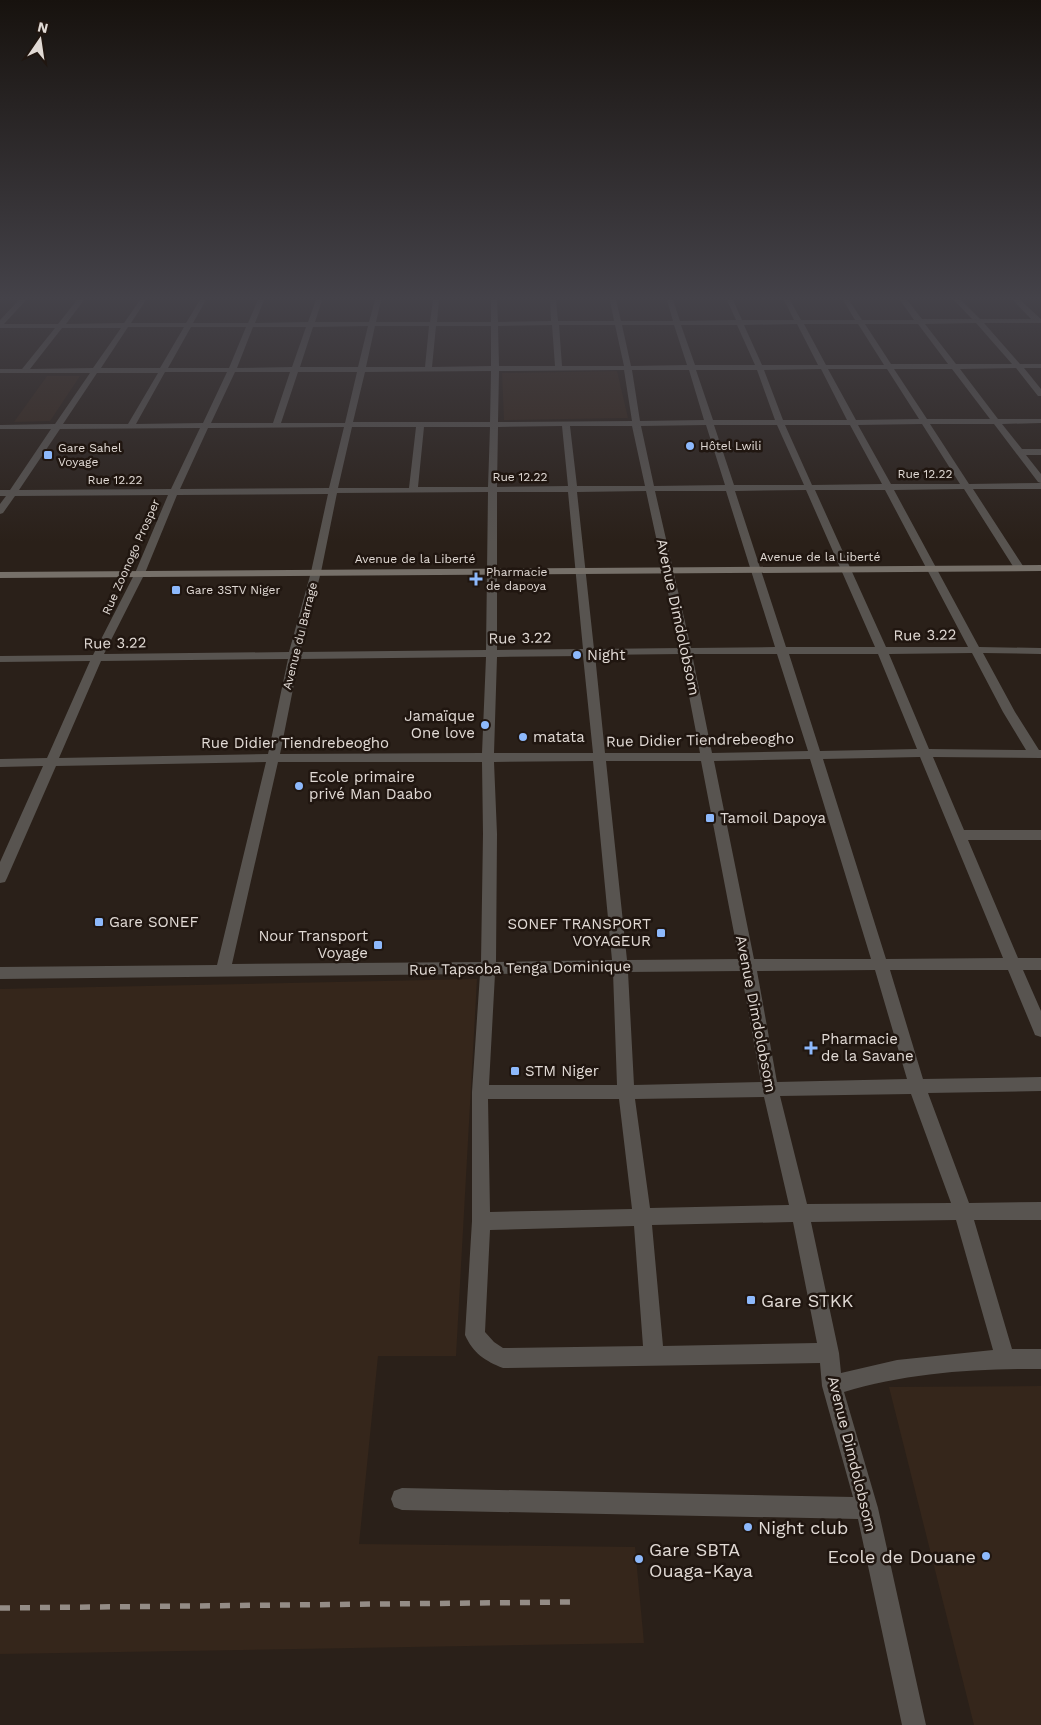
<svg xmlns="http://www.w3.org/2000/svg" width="1041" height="1725" font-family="'Work Sans',sans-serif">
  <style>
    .built { fill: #35261b }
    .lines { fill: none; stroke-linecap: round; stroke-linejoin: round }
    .minor { fill: #585450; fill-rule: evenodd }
    .secondary { fill: #767069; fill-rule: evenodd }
    .rail { stroke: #948c86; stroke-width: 5.5; stroke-dasharray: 10 10; stroke-linecap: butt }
    .poi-dot { fill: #8db9fc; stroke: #201610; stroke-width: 2 }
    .labels { text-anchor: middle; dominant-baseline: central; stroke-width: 5; stroke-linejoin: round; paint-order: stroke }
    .far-poi-label { font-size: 12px; fill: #e1dad5; stroke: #201610; text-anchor: start }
    .far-street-label { font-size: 12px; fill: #e1dad5; stroke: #201610 }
    .street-label { font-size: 15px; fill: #e1dad5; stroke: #201610 }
    .poi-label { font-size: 15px; fill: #e1dad5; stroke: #201610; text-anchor: start }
    .near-poi-label { font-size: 18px; fill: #e1dad5; stroke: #201610; text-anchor: start }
  </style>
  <rect width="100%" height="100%" fill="#2a2019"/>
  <path class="built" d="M617 371 628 418 504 420 502 373Z
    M47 376H80L50 421 14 422Z
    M477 979 456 1356H378L359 1544 635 1547 644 1643 0 1654V989Z
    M1041 1386V1725H974L889 1387Z"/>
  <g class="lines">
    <path class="minor" d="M19 300H26L4 324H58L77 300H84L66 324 124 323 140 300H146L131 323H186L200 300H206L193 323H248L258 300H264L255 323 308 322 316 300H322L315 322H369L375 300H381L376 322H430L433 300H439L437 322H491V300H497L498 322 551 321 550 300H556L558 321H614L610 300H616L621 321H673L667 300H673L680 321 736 320 727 300H733L742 320H794L784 300H790L801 320H855L843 300H849L862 320H914L900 300H907L922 319H972L954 300H961L980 319H1031L1013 300H1020L1041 319V323H984L1020 364H1041V368H1024L1041 389V396H1038L1016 368 960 369 998 419H1041V423L1002 424 1022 449H1041V455H1026L1041 474V483L1038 482 994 424H930L969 484 1041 483V489H973L1025 569 1024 571H1016L964 489 894 490 979 647 1041 648V654L983 653 1015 712 1039 750H1041V758L933 757 964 830H1041V840H968L1018 958H1041V970H1023L1041 1011V1037L1035 1035 1033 1030 1008 970H890L923 1079 1041 1077V1091L928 1093 969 1203 1041 1202V1220H974L1012 1349H1041V1369C978 1368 905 1373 844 1392L878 1508 926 1725H902L858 1519 402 1510 394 1507 391 1499 394 1491 402 1488 853 1497 822 1386 820 1363 503 1368C485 1361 473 1353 465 1335L472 1221V1092L480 974 0 979V967L217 965 266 762 56 766 7 878 5 882 0 883V862L43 766 0 767V759L47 758 90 661 0 662V656L93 655 135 573 168 495 15 496 3 513 0 514V504L6 496H0V490H10L51 429H0V425L55 424 90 373H0V369H22L55 328H0V320ZM976 323 1012 364H956L925 324ZM797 324 818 365H762L744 325ZM804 324H858L884 365H826ZM865 324H918L948 364H891ZM552 325 555 366H499L498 326ZM559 325H615L624 366H562ZM622 325H674L687 365 631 366ZM681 325H737L755 365H695ZM368 326 358 367H300L313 327ZM375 326H429L425 367H366ZM436 326H491V366L432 367ZM128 327H184L160 368H101ZM191 327H246L229 368H168ZM253 327H306L292 367 237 368ZM62 328H121L93 368 30 369ZM821 369 847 420H783L764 370ZM828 369H887L919 419 856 420ZM894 369H952L990 419H927ZM624 370 632 421 498 422 499 371ZM632 370H689L704 420 640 421ZM696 370H757L775 420H713ZM491 371 490 422H353L365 372ZM165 372H227L203 423 136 424ZM235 372H290L273 423H211ZM298 372H357L345 423H281ZM97 373H158L128 424H63ZM922 424 960 484H891L858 425ZM706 425 725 485 654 486 641 426ZM714 425H777L804 485H734ZM785 425H850L882 484 812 485ZM562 426 568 486 497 487 498 427ZM570 426H632L645 486H577ZM344 427 329 488 180 489 208 428ZM352 427H416L409 488H338ZM424 427H490L488 487H418ZM200 428 171 489 19 490 60 429ZM806 490 875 647H786L735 491ZM815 490H885L968 647H886ZM646 491 680 648 594 649 577 492ZM655 491H726L775 647 691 648ZM488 492 486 650 300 652 321 572 337 493ZM497 492H568L583 649 497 650ZM328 494 311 572 289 652 104 654 145 573 177 495ZM972 653 1003 712 1026 750 929 749 889 654ZM681 654 700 753H605L595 655ZM692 654H777L808 751 712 753ZM789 654H878L917 749 820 751ZM583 656 593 753H494L497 657ZM486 657 482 753 280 754 299 659ZM288 659 268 754 59 758 101 661ZM920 757 1003 958 886 959 823 759ZM810 759 871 959H754L714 761ZM593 761 612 960 496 962 497 834 494 762ZM606 761H701L739 959 627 960ZM278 762H482L483 834 481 962 232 964ZM875 970 907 1079 777 1082 757 971ZM741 971 761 1082 634 1085 628 972ZM613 972 617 1085H489L495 974ZM911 1094 951 1203 807 1204 780 1096ZM764 1097 789 1205 650 1208 635 1099ZM488 1099H619L632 1209 490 1212ZM956 1220 993 1350 897 1360 841 1373 839 1353 811 1222ZM793 1222 817 1343 663 1346 652 1225ZM634 1226 643 1346 503 1348 494 1342 485 1332 490 1230Z"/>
    <path class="secondary" d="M1041 565V571L0 578V572Z"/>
    <path class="rail" d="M0 1608 571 1602"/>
  </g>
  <linearGradient id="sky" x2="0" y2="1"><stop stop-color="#17120e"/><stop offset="0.55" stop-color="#444249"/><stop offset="1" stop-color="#444249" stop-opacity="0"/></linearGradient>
  <rect width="1041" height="542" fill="url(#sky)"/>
  <g class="poi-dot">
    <circle cx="690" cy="446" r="5"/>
    <rect x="43" y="450" width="10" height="10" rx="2.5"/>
    <path d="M473.5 571.5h5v5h5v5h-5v5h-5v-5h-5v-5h5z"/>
    <rect x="171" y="585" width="10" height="10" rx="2.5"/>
    <circle cx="577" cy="655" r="5"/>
    <circle cx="485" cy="725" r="5"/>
    <circle cx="523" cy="737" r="5"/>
    <circle cx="299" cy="786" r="5"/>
    <rect x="705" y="813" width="10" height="10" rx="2.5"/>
    <rect x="94" y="917" width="10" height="10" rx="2.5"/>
    <rect x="656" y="928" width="10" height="10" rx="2.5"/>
    <rect x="373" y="940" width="10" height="10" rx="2.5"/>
    <path d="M808.5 1040.5h5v5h5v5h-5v5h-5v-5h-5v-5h5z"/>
    <rect x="510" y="1066" width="10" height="10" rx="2.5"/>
    <rect x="746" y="1295" width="10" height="10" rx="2.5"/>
    <circle cx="748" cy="1527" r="5"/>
    <circle cx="986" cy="1556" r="5"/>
    <circle cx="639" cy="1559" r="5"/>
  </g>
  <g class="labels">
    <g class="far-poi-label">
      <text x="700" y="446">Hôtel Lwili</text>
      <text x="58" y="448">Gare Sahel<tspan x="58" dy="14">Voyage</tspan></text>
      <text x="486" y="572">Pharmacie<tspan x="486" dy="14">de dapoya</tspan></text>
      <text x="186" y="590">Gare 3STV Niger</text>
    </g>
    <g class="far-street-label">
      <text x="925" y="474">Rue 12.22</text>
      <text x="520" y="477">Rue 12.22</text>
      <text x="115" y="480">Rue 12.22</text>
      <text transform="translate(131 557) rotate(-66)">Rue Zoonogo Prosper</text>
      <text x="820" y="557">Avenue de la Liberté</text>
      <text x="415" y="559">Avenue de la Liberté</text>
      <text transform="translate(300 636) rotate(-76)">Avenue du Barrage</text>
    </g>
    <g class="street-label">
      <text transform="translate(678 617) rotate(78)">Avenue Dimdolobsom</text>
      <text transform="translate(925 635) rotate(-1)">Rue 3.22</text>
      <text transform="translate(520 638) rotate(-1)">Rue 3.22</text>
      <text transform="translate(115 643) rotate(-1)">Rue 3.22</text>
      <text transform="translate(700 740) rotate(-1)">Rue Didier Tiendrebeogho</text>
      <text x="295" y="743">Rue Didier Tiendrebeogho</text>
      <text transform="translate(520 968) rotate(-1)">Rue Tapsoba Tenga Dominique</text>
      <text transform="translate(756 1014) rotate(79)">Avenue Dimdolobsom</text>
      <text transform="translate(852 1454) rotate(76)">Avenue Dimdolobsom</text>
    </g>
    <g class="poi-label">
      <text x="587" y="655">Night</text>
      <text x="475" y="716" text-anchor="end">Jamaïque<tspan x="475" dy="17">One love</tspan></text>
      <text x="533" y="737">matata</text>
      <text x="309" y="777">Ecole primaire<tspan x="309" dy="17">privé Man Daabo</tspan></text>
      <text x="720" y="818">Tamoil Dapoya</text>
      <text x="109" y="922">Gare SONEF</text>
      <text x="651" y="924" text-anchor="end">SONEF TRANSPORT<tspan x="651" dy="17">VOYAGEUR</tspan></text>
      <text x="368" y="936" text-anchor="end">Nour Transport<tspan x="368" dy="17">Voyage</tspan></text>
      <text x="821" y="1039">Pharmacie<tspan x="821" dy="17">de la Savane</tspan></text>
      <text x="525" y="1071">STM Niger</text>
    </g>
    <g class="near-poi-label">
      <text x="761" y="1300">Gare STKK</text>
      <text x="758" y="1527">Night club</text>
      <text x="649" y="1549">Gare SBTA<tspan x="649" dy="21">Ouaga-Kaya</tspan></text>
      <text x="976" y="1556" text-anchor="end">Ecole de Douane</text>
    </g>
  </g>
  <g transform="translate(40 40) rotate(13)" stroke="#201610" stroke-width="4" paint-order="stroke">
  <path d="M0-4L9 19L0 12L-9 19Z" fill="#e1dad5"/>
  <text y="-8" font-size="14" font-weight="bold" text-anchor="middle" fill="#e1dad5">N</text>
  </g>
</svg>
